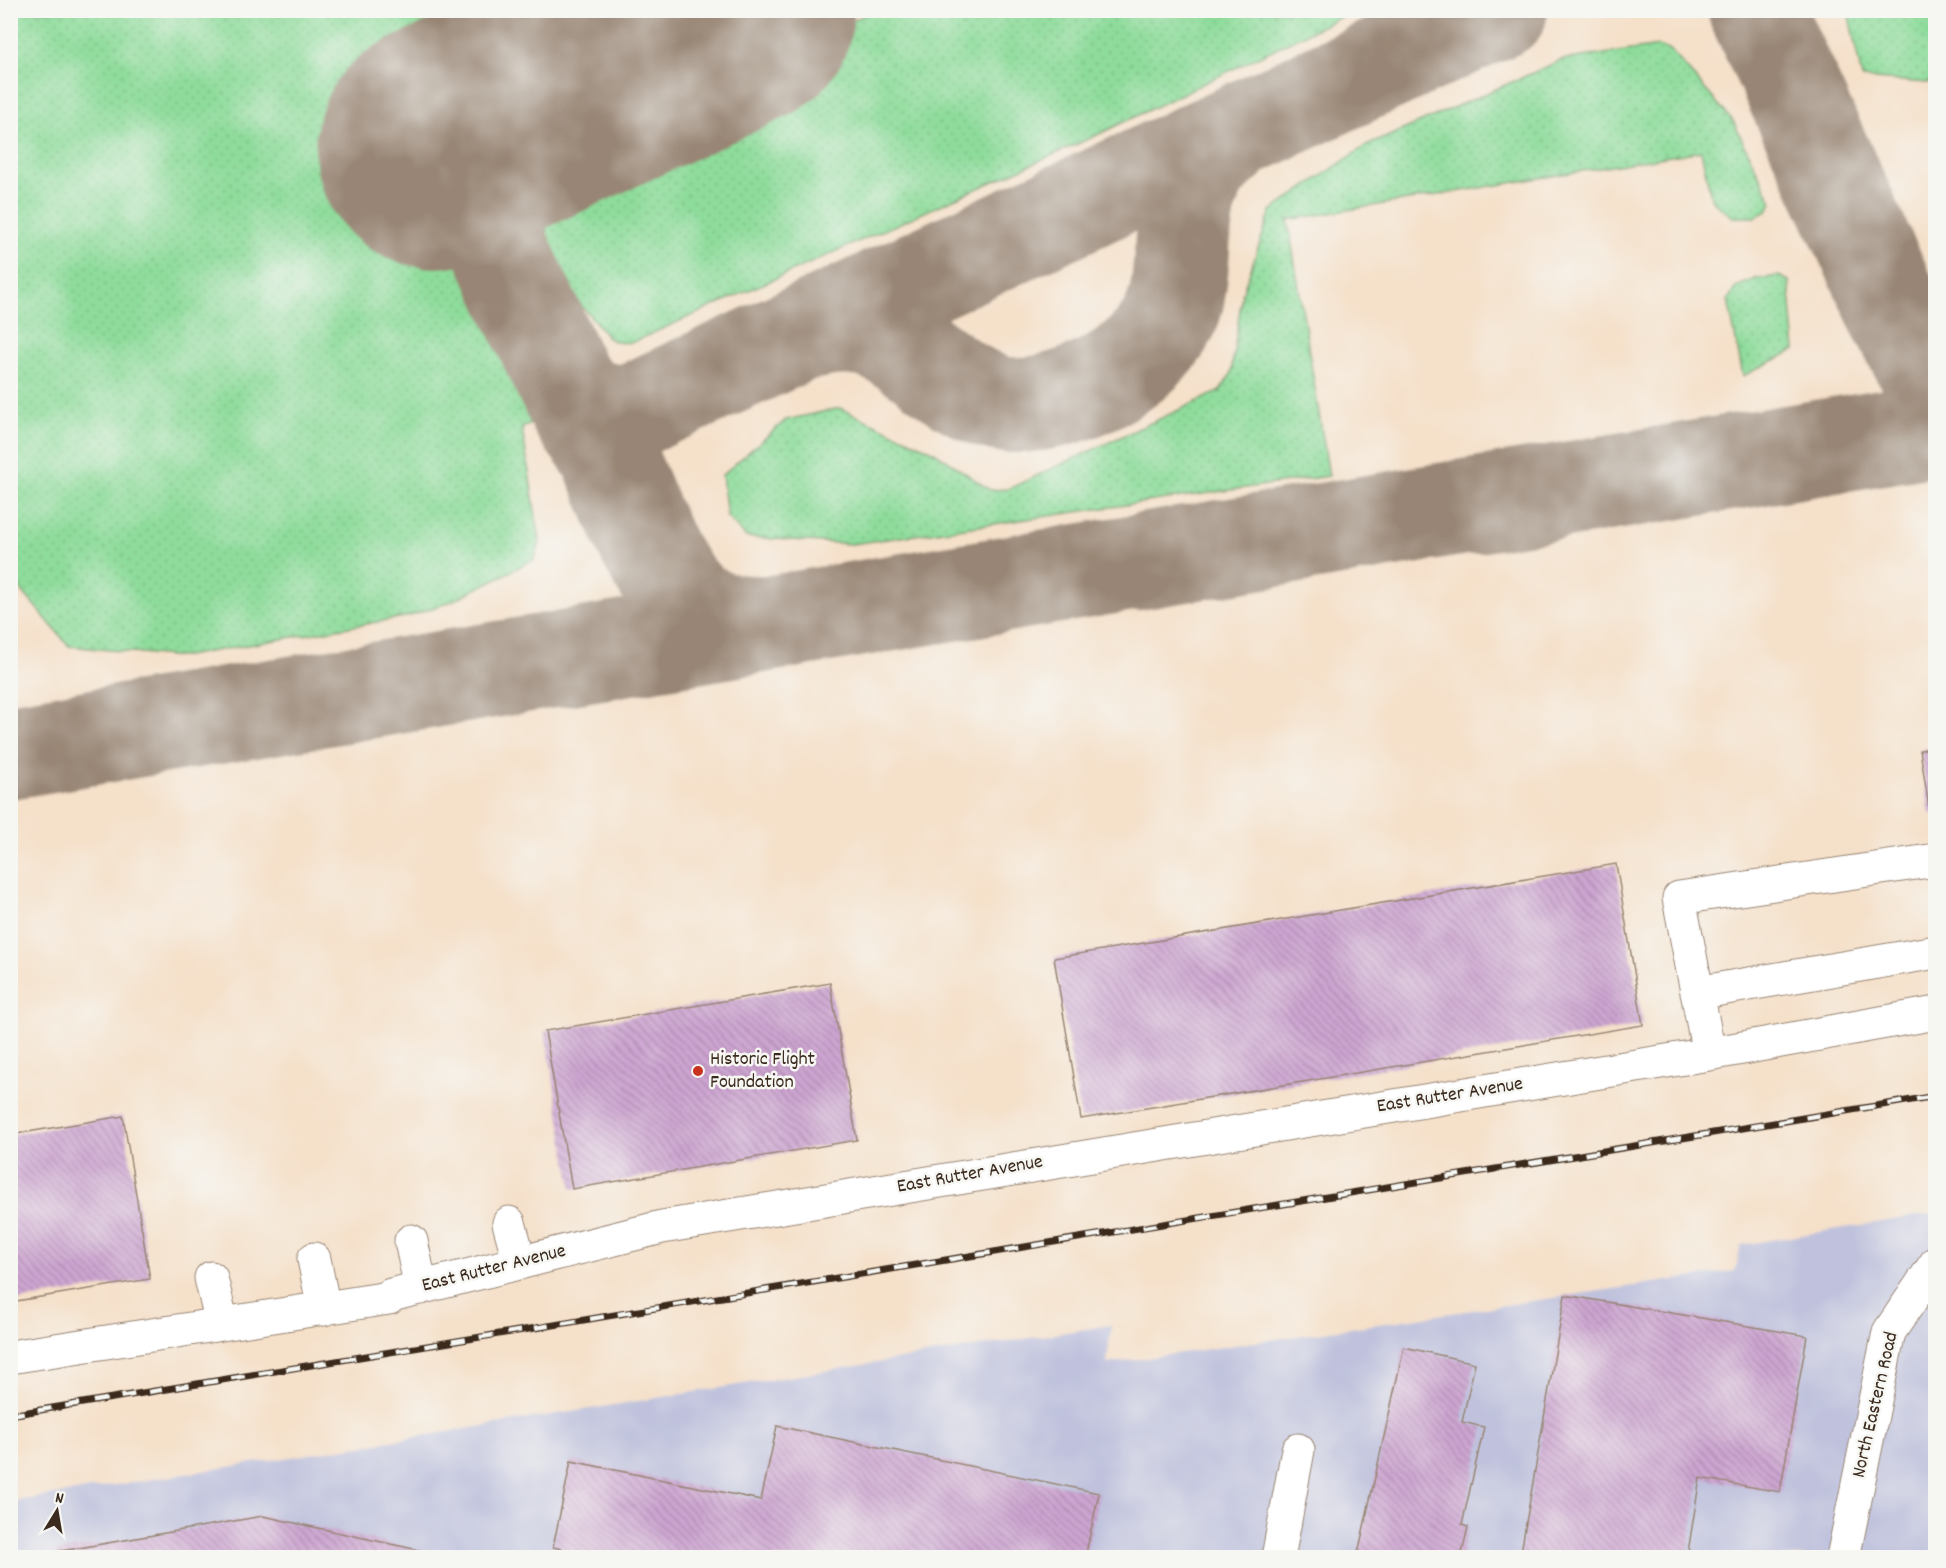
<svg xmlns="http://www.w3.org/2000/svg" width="1946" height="1568" font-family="Dekko,sans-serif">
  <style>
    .industrial { fill: #c0c2dd }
    .grass { fill: url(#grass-dots); stroke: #64835c; stroke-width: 1.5 }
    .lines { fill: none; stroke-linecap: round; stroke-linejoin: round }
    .taxiway { stroke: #988574; stroke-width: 96 }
    .runway { stroke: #988574; stroke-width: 238 }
    .building { fill: url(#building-back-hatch) }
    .minor-casing { stroke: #988574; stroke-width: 35 }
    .minor { stroke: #fff; stroke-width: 33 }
    .rail-casing { stroke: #3b2a1e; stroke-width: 7 }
    .rail { stroke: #f6f6f2; stroke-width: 4.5; stroke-dasharray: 14; stroke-linecap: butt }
    .poi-dot { fill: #c8321e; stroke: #f6f6f2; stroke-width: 2 }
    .labels { text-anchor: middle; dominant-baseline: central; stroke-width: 5; stroke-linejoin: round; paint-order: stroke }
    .poi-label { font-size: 20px; fill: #3b2a1e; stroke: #f6f6f2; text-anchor: start }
    .street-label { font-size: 20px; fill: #3b2a1e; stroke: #f6f6f2 }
  </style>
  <defs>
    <pattern id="grass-dots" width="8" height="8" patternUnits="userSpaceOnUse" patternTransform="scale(1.5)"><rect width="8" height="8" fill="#8edc9b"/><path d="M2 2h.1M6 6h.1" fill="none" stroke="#7bbd85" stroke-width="1.8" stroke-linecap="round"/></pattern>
    <pattern id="building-back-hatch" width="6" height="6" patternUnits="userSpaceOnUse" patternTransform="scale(1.5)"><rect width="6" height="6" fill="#cea6d2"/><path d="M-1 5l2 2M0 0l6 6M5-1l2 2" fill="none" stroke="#a887aa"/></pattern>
  </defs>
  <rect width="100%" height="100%" fill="#f6f6f2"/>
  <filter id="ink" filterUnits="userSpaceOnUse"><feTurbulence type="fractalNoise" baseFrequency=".0167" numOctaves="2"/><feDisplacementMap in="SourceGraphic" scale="12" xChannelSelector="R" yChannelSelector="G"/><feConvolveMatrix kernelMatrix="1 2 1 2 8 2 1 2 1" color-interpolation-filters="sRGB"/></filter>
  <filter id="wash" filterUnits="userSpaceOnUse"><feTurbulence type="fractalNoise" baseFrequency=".008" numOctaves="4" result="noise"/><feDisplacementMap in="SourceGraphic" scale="24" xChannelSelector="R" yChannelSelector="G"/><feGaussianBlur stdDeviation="1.35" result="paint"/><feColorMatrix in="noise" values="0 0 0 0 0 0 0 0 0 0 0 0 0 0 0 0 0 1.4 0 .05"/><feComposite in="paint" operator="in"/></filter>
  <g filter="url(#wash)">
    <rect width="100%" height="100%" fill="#f5e0c9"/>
    <path class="industrial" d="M1935 1213V1557L11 1558V1502L1111 1325 1107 1364 1735 1271 1741 1245Z"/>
    <path class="grass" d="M10 11H586L320 133 371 242 441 209 531 424 522 428 540 541 537 553 533 560 452 601 410 616 181 657 69 646 11 578Z
      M873 11V10L1353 11 1093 137 633 342C608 345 608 337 593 319 580 304 566 288 558 270 544 237 543 200 538 165Z
      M1848 11H1935V81L1927 83 1862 78Z
      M1659 46 1671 51 1733 121 1772 202 1768 211 1754 217H1733L1712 201 1701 151 1288 220 1329 476 852 544 746 537 727 517 722 475 786 420 840 408 933 451 990 490 1008 489 1220 391 1231 374 1242 294 1271 211 1364 147 1562 60Z
      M1779 276 1789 281 1795 350 1743 376 1728 300 1736 287 1755 279Z"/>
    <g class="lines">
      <path class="taxiway" d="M1756 10 1896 313 1921 362 1936 382
        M474 131 469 152 476 193 564 383C569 393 573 403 578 412 587 426 599 439 607 453 634 506 655 599 718 619 734 623 751 623 768 623
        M800 334C823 329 848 324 872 331 906 342 934 371 964 388 978 396 995 405 1011 405 1072 407 1161 364 1176 300 1187 253 1175 200 1208 160 1217 150 1228 141 1238 132
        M564 383C581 402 601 415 627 411 635 410 643 406 650 403L1500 10
        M10 751 1936 428"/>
      <path class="runway" d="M434 149 735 10"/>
    </g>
    <g id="blocks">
      <path class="building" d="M1936 747V813L1930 814 1920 750Z
        M1616 864 1643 1025 1081 1119 1054 958Z
        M830 983 857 1140 572 1189 545 1031Z
        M123 1116 150 1279 10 1302V1135Z
        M1565 1295 1807 1336 1780 1492 1700 1478 1687 1558H1520Z
        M1404 1347 1475 1363 1462 1422 1484 1427 1462 1525 1468 1527 1461 1558H1357Z
        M777 1426 1099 1493 1085 1558H603L553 1547 571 1461 761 1500Z
        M263 1516 455 1558H33V1556Z"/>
    </g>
  </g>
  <g filter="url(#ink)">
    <use href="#blocks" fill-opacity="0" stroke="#988574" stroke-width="1.5"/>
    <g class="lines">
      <g class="minor-casing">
        <path id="minor" d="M1697 993 1936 952
          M1709 1054 1679 898 1936 860
          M509 1223 520 1263
          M411 1241 421 1288
          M314 1259 324 1309
          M211 1278 222 1324
          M10 1357 389 1298 391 1295 662 1227 1709 1054 1936 1013
          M1278 1558 1298 1450
          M1843 1558 1889 1332 1936 1263"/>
      </g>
      <use href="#minor" class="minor"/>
      <g class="rail-casing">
        <path id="rail" d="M10 1415 1936 1096"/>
      </g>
      <use href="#rail" class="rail"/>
    </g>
  </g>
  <circle class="poi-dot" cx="698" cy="1071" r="6"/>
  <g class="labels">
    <g class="poi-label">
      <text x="710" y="1060">Historic Flight<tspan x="710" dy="23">Foundation</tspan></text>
    </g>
    <g class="street-label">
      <text transform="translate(1450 1096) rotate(-9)">East Rutter Avenue</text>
      <text transform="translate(970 1175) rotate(-10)">East Rutter Avenue</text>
      <text transform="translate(494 1269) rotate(-14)">East Rutter Avenue</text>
      <text transform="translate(1876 1405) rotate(-77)">North Eastern Road</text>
    </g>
  </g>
  <rect width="1946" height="1568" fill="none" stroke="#f6f6f2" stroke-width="36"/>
  <g transform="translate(57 1511) rotate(11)" stroke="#f6f6f2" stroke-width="4.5" paint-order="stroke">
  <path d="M0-4.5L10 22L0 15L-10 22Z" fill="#3b2a1e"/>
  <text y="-9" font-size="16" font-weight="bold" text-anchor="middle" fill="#3b2a1e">N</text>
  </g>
</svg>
